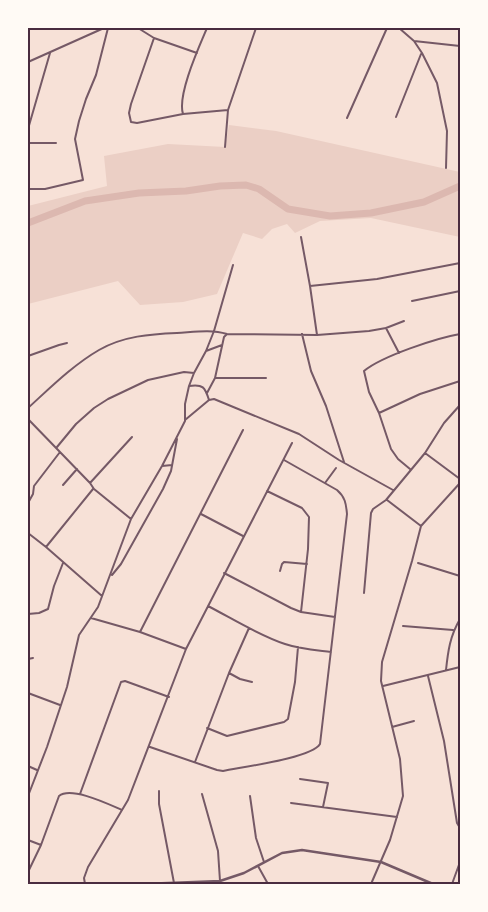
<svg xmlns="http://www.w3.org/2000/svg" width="488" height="912" font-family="'Roboto Serif',serif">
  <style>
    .green { fill: #ebcfc5 }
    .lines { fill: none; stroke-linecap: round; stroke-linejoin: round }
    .river { stroke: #dcb8b0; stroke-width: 7 }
    .minor { stroke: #755966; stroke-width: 2 }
    .tertiary { stroke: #755966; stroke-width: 2.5 }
    .neatline { fill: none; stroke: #4a2c40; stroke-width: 2 }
  </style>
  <rect width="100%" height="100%" fill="#f7e1d7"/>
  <path class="green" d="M229 125 276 131 460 172V237L371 218 320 221 295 233 287 224 272 229 262 239 243 233 217 294 183 302 140 305 118 281 28 304V206L107 186 104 156 168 144 225 147Z"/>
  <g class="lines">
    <path class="river" d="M28 223 85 201 139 193 186 191 220 186 246 185 259 189 288 209 330 216 371 213 424 202 460 186"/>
    <path class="minor" d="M138 28 154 38 197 53
      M399 28 414 41 422 53 437 83 447 131 446 168
      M154 38 131 104 129 113 131 122 137 123 183 114 228 110
      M414 41 460 46
      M28 62 104 28
      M183 114C177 95 199 47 207 28
      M396 117 421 54
      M347 118 387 28
      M28 129 50 53
      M28 143H56
      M225 147 228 110 256 28
      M28 189H45L83 180 75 139 79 121 86 99 96 75 108 28
      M460 231V236
      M301 237 310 286 317 335
      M310 286 377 279 460 263
      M412 301 460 291
      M386 328 399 353
      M302 334 311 371 326 406 344 462
      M206 351 222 345
      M28 356 59 345 67 343
      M215 378H266
      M189 386C203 384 205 387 209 400
      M207 393 215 378 224 337 227 334
      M28 408C50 388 73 365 99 350 123 336 151 334 177 333 194 332 211 329 227 334L317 335 369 331 386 328 404 321
      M379 413 420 394 460 381
      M28 419 90 483 94 489 131 519
      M185 420 209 400 214 399 299 434 339 460 393 490
      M57 447 76 424 94 408 108 399 148 380 184 372 194 373
      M425 453 460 479
      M162 466 172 465
      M410 469 398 459 391 449 379 413 369 392 364 371C382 356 437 338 460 334
      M90 483 132 437
      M325 483 336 468
      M63 485 77 469
      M267 491 302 508 309 517 308 549 301 612
      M387 500 421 526
      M28 503 33 494 34 486 60 452
      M201 514 243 536
      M28 533 46 547 102 596
      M46 547 93 489
      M418 563 460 576
      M280 571 282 564 284 562 307 564
      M224 573 291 608 301 612 335 617
      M112 575 121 564 163 489 171 471 177 439
      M364 593 371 513 373 509 386 500 425 453 444 423 460 405
      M208 606C233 619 258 635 285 644 300 649 315 650 331 652
      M28 614 39 613 48 609 54 586 63 563
      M91 618 140 632 186 649
      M403 626 453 630
      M140 632 243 430
      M28 659 33 658
      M446 670C448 651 450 636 460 619
      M229 673 240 679 252 682
      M428 676 444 741 457 823 460 828
      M383 686 460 667
      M28 693 60 705
      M392 727 414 721
      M207 728 227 736 284 722 288 719 295 682 298 647
      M150 747 217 770 223 771C242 767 312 758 320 744L347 514C346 503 345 497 337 490L284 460
      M195 762 229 673 249 628
      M28 766 37 770
      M300 779 328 783 323 807
      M159 791V804L174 883
      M80 794 121 682 125 681 169 697
      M202 794 218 851 220 881
      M28 796 47 747 67 687 79 635 98 607 131 519 162 466 185 421V404L189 386 194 373 206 351 214 331 233 265
      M250 796 256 838 264 862
      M291 803 397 817
      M28 840 41 845
      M258 866 268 884
      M28 872 41 845 59 796C71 786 108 804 122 810
      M85 884 84 878 88 867 128 800 186 649 292 443
      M371 884 390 840 403 796 400 759 381 681 382 662 412 561 421 526 460 483
      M452 884 460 862"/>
    <path class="tertiary" d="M142 884 220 881 244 873 282 853 302 850 381 862 433 884"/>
  </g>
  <rect width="488" height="912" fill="none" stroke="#fffaf5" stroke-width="58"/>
  <rect x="29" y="29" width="430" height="854" class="neatline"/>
</svg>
